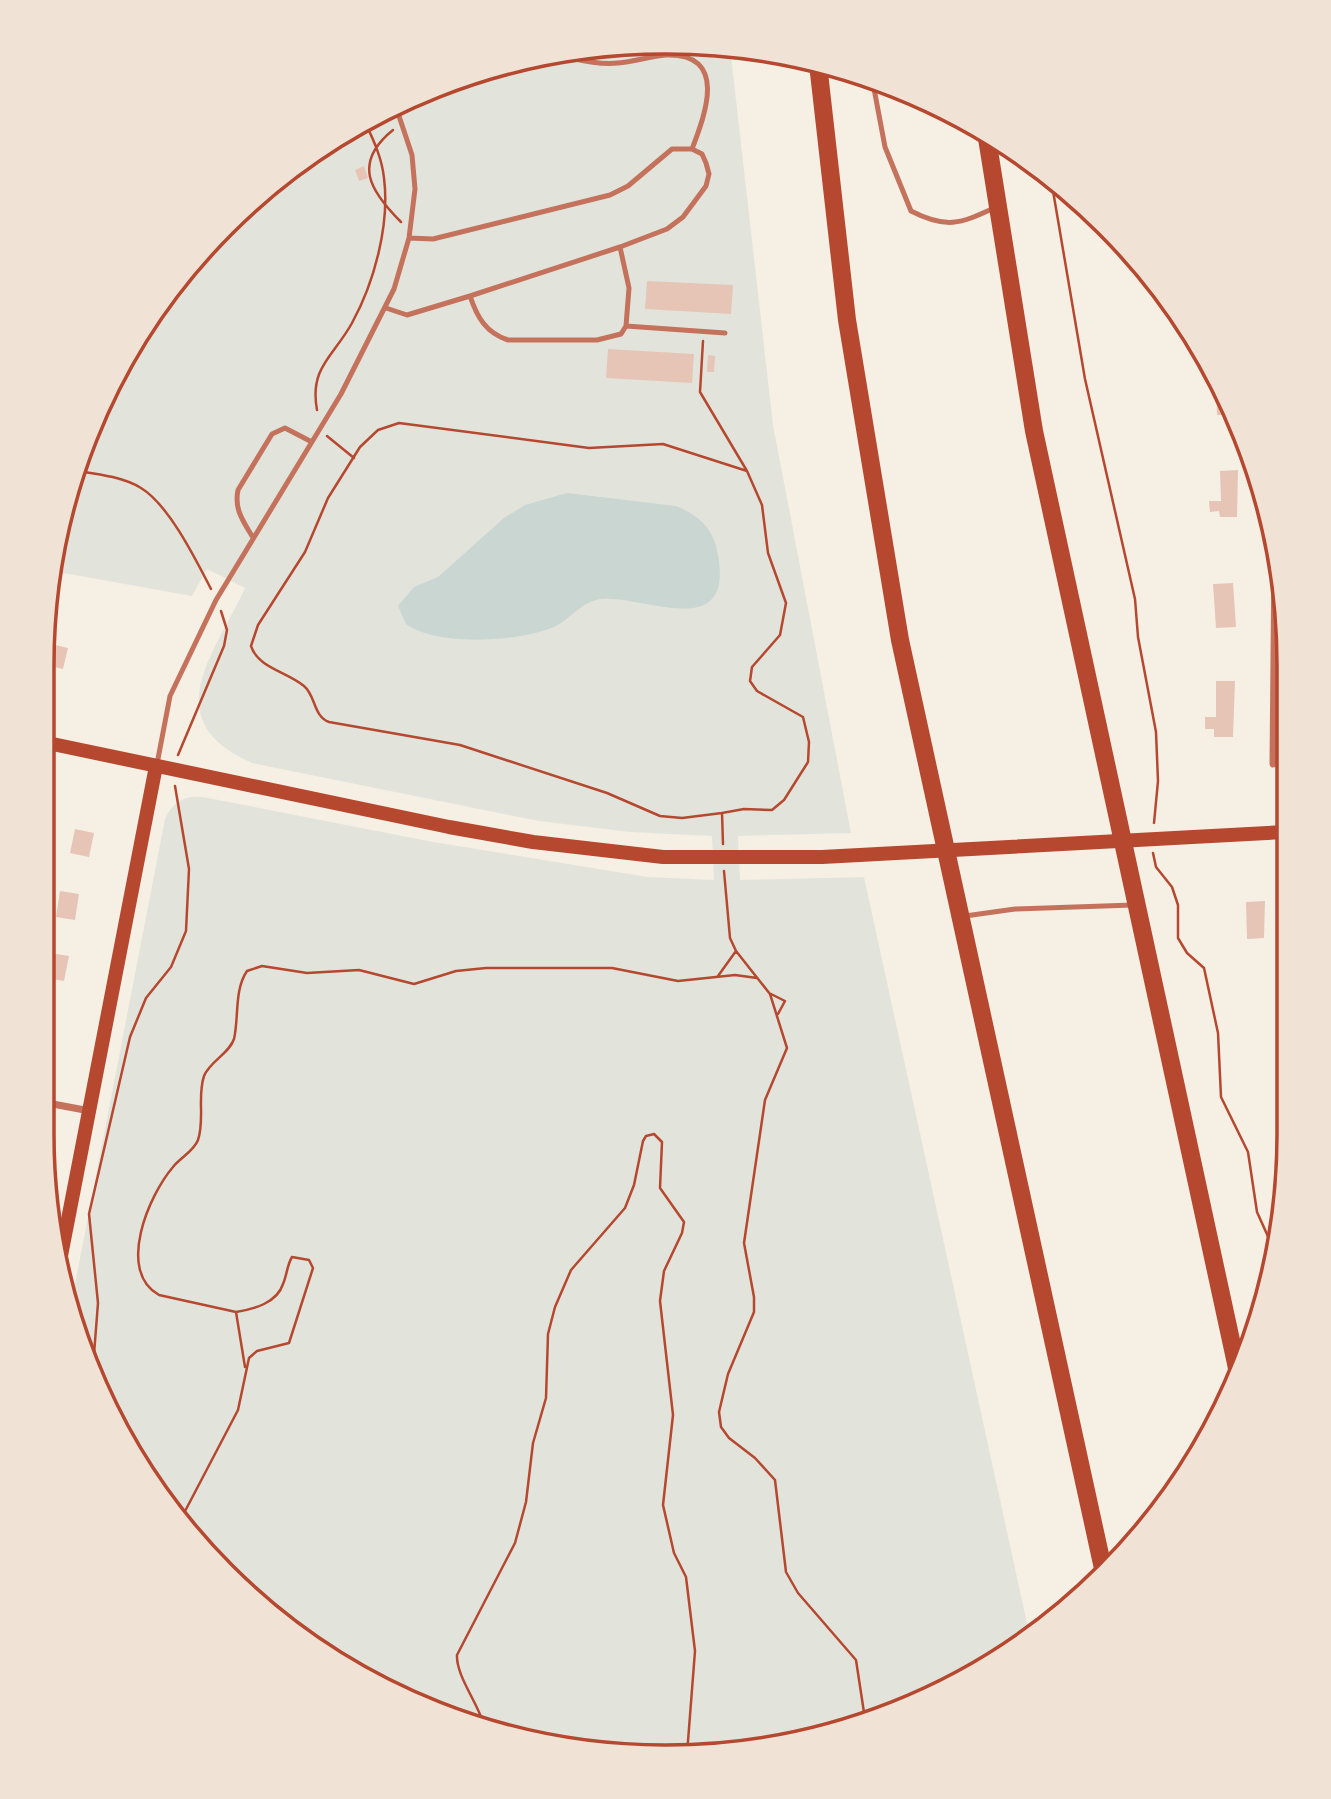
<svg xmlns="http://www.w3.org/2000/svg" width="1331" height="1799" font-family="'Golos Text',sans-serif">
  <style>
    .green { fill: #e2e4dc }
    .water { fill: #c9d6d2 }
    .building { fill: #e6c5b7 }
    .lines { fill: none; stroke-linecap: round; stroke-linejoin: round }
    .path { stroke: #b5482f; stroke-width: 2.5 }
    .service { stroke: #c5725c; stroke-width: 5 }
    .minor { stroke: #c5725c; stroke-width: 7 }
    .secondary { stroke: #b5482f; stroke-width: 14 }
    .motorway { stroke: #b5482f; stroke-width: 18 }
    .rim { fill: none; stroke: #b5482f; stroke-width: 3.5 }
  </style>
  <rect width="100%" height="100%" fill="#f6efe4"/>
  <path class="green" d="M625 43 730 47 773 425 851 833 738 836 740 880 864 877 1030 1637 904 1710 707 1756 543 1745 389 1693 254 1602 126 1446 70 1310 165 819C173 801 185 795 203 797L433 842 648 877 714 880 712 836 630 832 539 821 252 763C154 720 216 652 245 588L207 569 192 596 52 571 63 505 147 319 286 171 390 106 505 63Z
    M1067 190 1090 211H1070Z"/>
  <path class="water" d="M567 493 676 506C700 516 714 529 718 555 734 644 642 594 601 599 583 601 571 618 556 626 522 642 437 647 406 624L398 606 414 587 438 577 504 518 525 505Z"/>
  <path class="building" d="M364 166 368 178 359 181 355 170Z
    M647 281 733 285 731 314 645 309Z
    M608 349 694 354 692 383 606 378Z
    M708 355 715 356 714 372H707Z
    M1216 383 1234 415H1217Z
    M1238 470 1237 517H1220L1219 511 1210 512 1209 501H1221L1220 471Z
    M1233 583 1236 627 1216 628 1213 584Z
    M43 642 68 648 63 669 43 664Z
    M1216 681H1235L1233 737H1214V729H1205V717H1216Z
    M75 829 94 833 89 857 70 853Z
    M60 891 79 894 75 920 56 917Z
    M1265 901 1264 938 1247 939 1246 902Z
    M50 953 69 956 64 981 46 978Z
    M42 1028 51 1030 46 1054 42 1053Z"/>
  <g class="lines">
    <path class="path" d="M393 130C352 163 370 191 401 222
      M1051 179 1085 379 1135 599 1138 637 1156 732 1158 781 1154 823
      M703 341 700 392 747 471
      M317 410C309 367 334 356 352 323 374 283 390 225 384 178 382 158 373 139 365 122
      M327 436 354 458
      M78 471C98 474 123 477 141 488 169 505 196 560 211 589
      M178 755 224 646 227 630 221 611
      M722 813 744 809 772 810 784 800 808 762 809 742 803 717 757 691 750 681 752 667 780 635 786 603 768 553 762 505 747 471 663 444 589 448 399 423 378 430 360 447 328 498 305 552 258 625 251 646C258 668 288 672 304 686 316 696 313 716 329 722L460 745 607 793 660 816 682 818 722 813 723 844
      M1153 853 1156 867 1172 887 1178 905V938L1187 953 1204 968 1218 1033 1221 1097 1248 1152 1257 1212 1275 1252
      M724 871 730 938 736 951 770 994 787 1048 765 1100 744 1243 754 1297V1312L728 1374 719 1412 721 1427 729 1438 755 1458 775 1480 786 1572 798 1593 856 1660 865 1719
      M718 976 736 951
      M771 994 785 1001 778 1014
      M236 1312 245 1367
      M93 1367 98 1303 89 1214 130 1037 146 998 171 967 186 931 189 869 175 786
      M183 1515 238 1410 249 1358 257 1351 289 1343 313 1268 309 1260 292 1257C287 1265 287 1275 283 1284 277 1303 254 1309 236 1312L159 1295C116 1271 149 1195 173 1167 180 1158 194 1151 198 1140 205 1119 197 1097 204 1076 210 1061 229 1054 234 1039 239 1018 234 990 247 971L262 966 307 973 359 970 414 984 456 971 486 968H612L678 981 735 975 757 978
      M484 1725C478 1703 456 1676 457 1655L515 1543 526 1502 533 1443 546 1398 548 1334 555 1307 571 1270 625 1208 634 1185 643 1141 646 1136 654 1134 662 1142 660 1188 684 1222 682 1233 664 1271 660 1301 673 1415 663 1505 674 1553 686 1577 695 1651 687 1754"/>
    <path class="service" d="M555 55C576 59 597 65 618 63 634 62 650 56 666 55 729 53 705 115 692 149
      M872 78 885 147 911 211C946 229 960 224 994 208
      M397 110 539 58
      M409 238 433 239 610 195 628 186 672 149H692L702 154 706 163 709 174 706 186 683 217 667 229 620 247
      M470 296 620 247 629 288 626 326
      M386 308 407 315 470 296C477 317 486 333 508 340H597L621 334 626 326 725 333
      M252 536C243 521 234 509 238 490L272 434 285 428 310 441
      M157 764 170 696 216 600 341 394 394 289 409 238 415 189 412 155 395 104
      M965 916 1015 909 1133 905"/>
    <path class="minor" d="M1273 764 1275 552
      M42 1102 90 1111"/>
    <path class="secondary" d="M43 742 449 827 533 842 663 857H822L1285 832
      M59 1266 156 766"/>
    <path class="motorway" d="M818 64 847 320 900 640 1104 1573
      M986 132 1034 431 1237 1368"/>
  </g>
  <path d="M0 0H1331V1799H0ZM665 54H666A611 611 0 0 1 1277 665V1134A611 611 0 0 1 666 1745H665A611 611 0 0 1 54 1134V665A611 611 0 0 1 665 54Z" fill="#f1e2d6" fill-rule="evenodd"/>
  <path class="rim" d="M665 54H666A611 611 0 0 1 1277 665V1134A611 611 0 0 1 666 1745H665A611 611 0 0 1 54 1134V665A611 611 0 0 1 665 54Z"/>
</svg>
